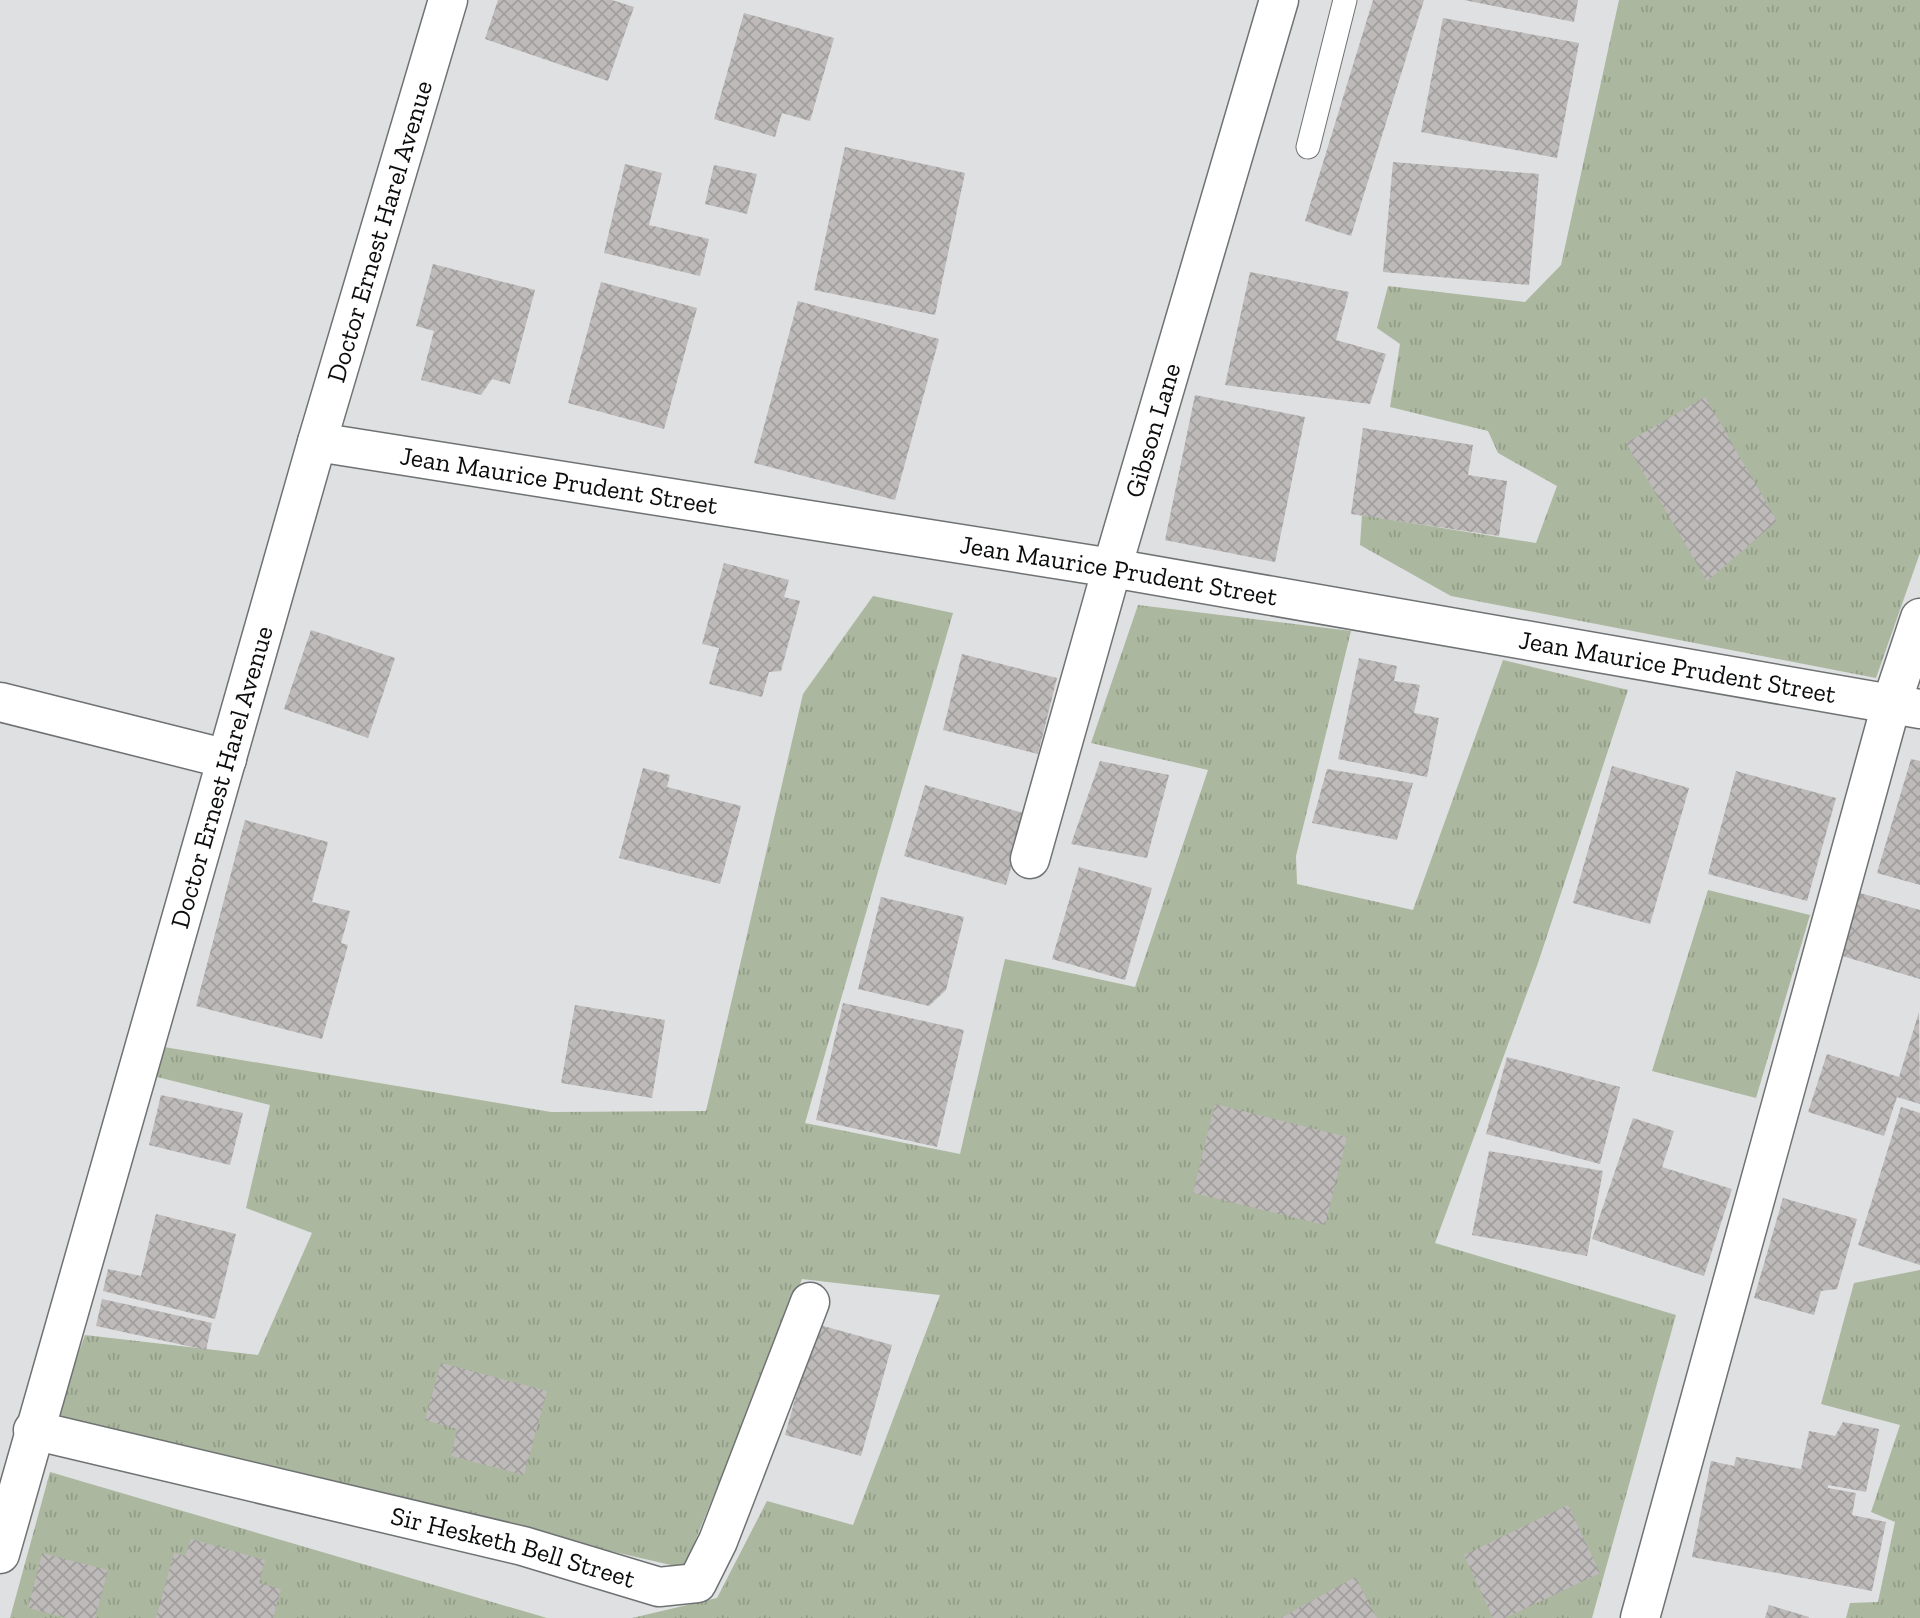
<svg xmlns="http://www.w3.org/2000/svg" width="1920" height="1618" font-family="'Zilla Slab',serif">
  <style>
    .grass { fill: url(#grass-tufts) }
    .building { fill: url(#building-cross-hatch) }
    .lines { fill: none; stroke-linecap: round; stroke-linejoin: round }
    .service-casing { stroke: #6f7273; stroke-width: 25 }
    .minor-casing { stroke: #6f7273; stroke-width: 41 }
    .service { stroke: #fff; stroke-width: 23 }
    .minor { stroke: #fff; stroke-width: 38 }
    .labels { text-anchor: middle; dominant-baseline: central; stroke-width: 5; stroke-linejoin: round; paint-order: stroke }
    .street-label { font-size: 26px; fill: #0b0c0c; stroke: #ebedef }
  </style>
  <defs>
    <pattern id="grass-tufts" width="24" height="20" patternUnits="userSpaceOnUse" patternTransform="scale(1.75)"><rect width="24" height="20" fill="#abb79e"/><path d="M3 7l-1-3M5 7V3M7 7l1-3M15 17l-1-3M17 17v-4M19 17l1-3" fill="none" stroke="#929c87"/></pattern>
    <pattern id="building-cross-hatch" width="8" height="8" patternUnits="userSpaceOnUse" patternTransform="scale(1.75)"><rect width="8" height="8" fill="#bdbab9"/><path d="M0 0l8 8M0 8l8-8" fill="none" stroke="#a19f9e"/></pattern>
  </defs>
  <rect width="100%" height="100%" fill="#dee0e2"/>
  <path class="grass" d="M1619 0H1920V553L1876 678 1451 596 1360 545 1362 515 1536 543 1557 486 1498 453 1488 431 1390 407 1400 344 1377 328 1388 286 1525 302 1561 265Z
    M873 596 953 613 805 1123 960 1154 1005 959 1135 987 1208 770 1091 743 1138 605 1351 631 1296 856 1297 884 1413 910 1503 660 1628 690 1538 963 1435 1243 1676 1315 1592 1618H632L717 1598 767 1501 853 1525 940 1295 802 1279 684 1568 53 1423 85 1335 258 1355 312 1233 246 1208 270 1105 149 1075 164 1047 551 1112 706 1111 803 694Z
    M1708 890 1810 915 1756 1098 1652 1071Z
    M1920 1270V1618H1846L1850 1603 1878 1602 1895 1522 1871 1512 1900 1425 1821 1404 1854 1283Z
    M50 1472 547 1618H10Z"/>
  <path class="building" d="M498 0H612L634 7 608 81 485 39Z
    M1373 0H1424L1351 236 1305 221Z
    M1464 0H1578L1574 22Z
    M744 13 834 38 810 121 782 113 775 137 714 119Z
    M1443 18 1579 43 1557 158 1421 132Z
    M845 147 965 173 935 315 814 290Z
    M1393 162 1539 174 1529 285 1383 272Z
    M625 164 662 173 649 225 709 239 700 276 604 253Z
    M714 165 757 174 747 214 705 204Z
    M433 264 535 290 510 384 492 379 481 395 421 380 434 331 416 326Z
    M1250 272 1349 292 1336 340 1386 354 1370 404 1225 385Z
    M601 282 697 308 664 429 568 403Z
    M798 301 939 339 895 500 754 463Z
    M1195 395 1305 417 1275 562 1165 540Z
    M1705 397 1777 521 1707 581 1626 443Z
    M1363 428 1473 445 1468 475 1507 481 1499 536 1351 514Z
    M724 563 789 580 784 597 800 601 781 671 769 672 762 697 709 684 719 648 702 644Z
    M311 630 395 658 368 738 284 709Z
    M962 654 1057 678 1038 754 943 730Z
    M1359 658 1397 666 1394 681 1420 685 1414 713 1439 718 1427 777 1338 759Z
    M1911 759 1920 761V885L1877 873Z
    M1100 761 1169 775 1147 858 1071 844Z
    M1612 766 1689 788 1650 924 1573 903Z
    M643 768 670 775 667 787 741 806 720 884 619 858Z
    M1327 769 1413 783 1397 840 1312 823Z
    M1736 771 1836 798 1807 901 1708 874Z
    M925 785 1027 814 1006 885 904 856Z
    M245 820 328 842 312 902 350 911 341 943 348 945 322 1039 196 1006Z
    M1079 867 1152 888 1125 980 1052 959Z
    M1860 893 1920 910V979L1842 956Z
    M881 897 964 917 946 990 929 1006 858 989Z
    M843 1003 964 1030 937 1147 816 1120Z
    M575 1005 665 1020 652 1098 561 1083Z
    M1919 1012 1920 1104 1897 1097 1884 1136 1808 1112 1827 1054 1899 1077Z
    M1507 1057 1620 1087 1600 1164 1486 1134Z
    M161 1095 243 1113 230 1165 149 1145Z
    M1215 1104 1347 1137 1325 1225 1193 1193Z
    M1901 1107 1920 1113V1265L1858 1245Z
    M1633 1118 1674 1131 1662 1167 1732 1189 1704 1276 1592 1239Z
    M1489 1151 1603 1171 1587 1256 1472 1235Z
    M1783 1198 1857 1219 1837 1289 1821 1291 1814 1315 1754 1298Z
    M156 1214 236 1234 215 1319 103 1291 108 1269 141 1276Z
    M102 1299 212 1323 206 1350 96 1326Z
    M816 1324 892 1345 861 1456 785 1435Z
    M441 1363 547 1391 524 1475 451 1456 457 1429 425 1420Z
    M1843 1422 1879 1429 1866 1492 1828 1485V1488L1856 1493 1852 1515 1886 1522 1872 1591 1692 1557 1711 1461 1734 1466 1736 1457 1801 1469 1809 1431 1835 1436Z
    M1568 1505 1600 1573 1505 1618H1493L1464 1555Z
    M191 1539 265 1560 259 1583 281 1589 273 1618H156L174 1553 185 1556Z
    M42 1553 108 1570 95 1618H67L28 1608Z
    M1355 1577 1377 1618H1281Z
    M1769 1605 1809 1617V1618H1765Z"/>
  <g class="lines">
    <g class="service-casing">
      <path id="service" d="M1308 147 1345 0"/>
    </g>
    <g class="minor-casing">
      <g id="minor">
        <path id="s1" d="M317 442 1112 568 1920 709"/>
        <path d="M0 702 227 759"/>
        <path id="s2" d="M1030 859 1112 568 1279 0"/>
        <path id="s3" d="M33 1430 523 1546 659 1587 697 1583 718 1541 810 1302"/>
        <path id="s4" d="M0 1554 317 442 448 0"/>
        <path d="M1640 1618 1891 705 1920 618"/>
      </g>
    </g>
    <use href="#service" class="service"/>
    <use href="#minor" class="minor"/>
  </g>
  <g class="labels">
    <g class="street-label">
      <text stroke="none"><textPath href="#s4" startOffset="1376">Doctor Ernest Harel Avenue</textPath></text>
      <text stroke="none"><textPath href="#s2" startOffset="446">Gibson Lane</textPath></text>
      <text stroke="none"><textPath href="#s1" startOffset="245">Jean Maurice Prudent Street</textPath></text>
      <text stroke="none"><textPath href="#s1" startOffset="812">Jean Maurice Prudent Street</textPath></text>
      <text stroke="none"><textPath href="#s1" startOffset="1379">Jean Maurice Prudent Street</textPath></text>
      <text stroke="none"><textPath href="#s4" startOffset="808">Doctor Ernest Harel Avenue</textPath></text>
      <text stroke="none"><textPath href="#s3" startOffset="494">Sir Hesketh Bell Street</textPath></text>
    </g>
  </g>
</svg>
